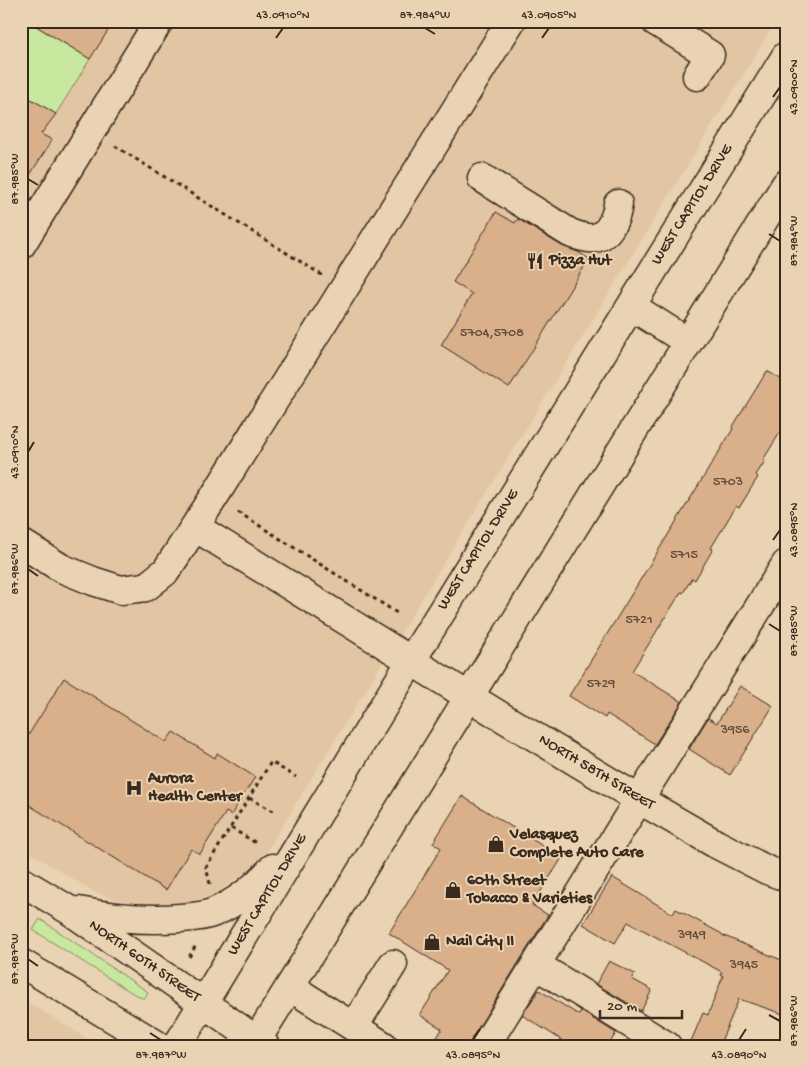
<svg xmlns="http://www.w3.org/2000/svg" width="807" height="1067" font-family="'Gochi Hand',sans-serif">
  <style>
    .built { fill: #e2c5a3 }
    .green { fill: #c8e79f; stroke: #82885e }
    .building { fill: #dab08b; stroke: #3b2a1e }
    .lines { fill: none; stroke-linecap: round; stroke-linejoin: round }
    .minor-casing { stroke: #3b2a1e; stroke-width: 31 }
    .major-casing { stroke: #3b2a1e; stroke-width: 31 }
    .path { stroke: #3b2a1e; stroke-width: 3; stroke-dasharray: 4 4; stroke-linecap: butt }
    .minor { stroke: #ead3b2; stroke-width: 28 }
    .major { stroke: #ead3b2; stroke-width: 28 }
    .ticks { fill: none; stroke: #3b2a1e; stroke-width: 2 }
    .labels { text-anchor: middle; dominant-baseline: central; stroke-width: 4; stroke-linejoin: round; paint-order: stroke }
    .number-label { font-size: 14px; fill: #634c39 }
    .street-label { font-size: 16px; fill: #3b2a1e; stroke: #ead3b2 }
    .poi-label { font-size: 16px; font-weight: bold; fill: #3b2a1e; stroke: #ead3b2; text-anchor: start }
    .neatline { fill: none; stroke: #3b2a1e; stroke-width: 2 }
    .ticks-label { font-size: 12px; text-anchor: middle; fill: #3b2a1e }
  </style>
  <rect width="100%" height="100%" fill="#ead3b2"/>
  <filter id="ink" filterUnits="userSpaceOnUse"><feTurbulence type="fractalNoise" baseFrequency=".02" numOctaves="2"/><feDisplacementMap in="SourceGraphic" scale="10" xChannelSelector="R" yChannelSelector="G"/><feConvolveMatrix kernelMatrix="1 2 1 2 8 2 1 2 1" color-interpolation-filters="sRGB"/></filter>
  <g filter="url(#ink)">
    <path class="built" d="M21 21H776L259 864 213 895 173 906 132 905 94 892 21 847Z
      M21 998 99 1046H21Z"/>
    <path class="green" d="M21 21H28L90 59 56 114 21 93Z
      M40 919 148 992 144 999 129 991 33 930Z"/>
    <path class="building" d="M28 21H114L90 59Z
      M21 93 56 114 41 134 52 140 21 189Z
      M496 212 515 223 518 219 562 246 578 252 589 259 509 388 441 345 472 294 453 282Z
      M767 371 786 382V423L763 460 765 461 756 475 758 477 739 508 736 506 711 548 713 549 695 580 692 578 683 593 681 592 632 671 682 702 655 744 607 714 605 718 569 696 733 429 732 428Z
      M64 678 166 742 173 732 215 758 217 753 255 777 231 815 226 812 200 854 191 849 166 890 21 800V747Z
      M740 686 773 706 730 775 689 749 708 718 717 723Z
      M462 796 562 858 532 905 548 915 472 1038 469 1046H432L442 1029 420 1015 448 970 389 933 441 848 433 843Z
      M612 877 673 914 676 909 722 934V935L786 962V1015L739 999 719 1046H689L703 1013 708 1015 723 976 720 975 722 972 628 922 615 943 583 924Z
      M609 961 635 974 632 979 652 990 641 1011 596 984Z
      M539 990 579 1015 581 1011 616 1033 608 1046H571L522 1015Z"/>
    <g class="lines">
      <g class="minor-casing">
        <path id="minor" d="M655 21 710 55 697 76
          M482 178 570 233C586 239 599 243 610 227 615 219 617 212 618 204
          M21 245 159 21
          M195 527 497 714 640 800 716 844 767 870 786 877
          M21 543 61 568 93 581 121 590 146 587 166 571 214 497 511 21
          M536 965 667 1046
          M290 987 384 1046
          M354 1026 393 964
          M485 1046 786 564"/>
      </g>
      <g class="major-casing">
        <path id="major" d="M631 306 688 342
          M21 881 69 910 265 1046
          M78 911C113 918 146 921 181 918 191 917 202 917 212 913 237 903 255 887 273 868
          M21 963 159 1046
          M177 1046 411 661 786 56
          M253 1046 786 184"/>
      </g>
      <path class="path" d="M115 146 322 275
        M238 512 397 613
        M249 798 275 812
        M231 828 256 843
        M210 884 206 867 271 762 296 777
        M189 957 196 945"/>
      <use href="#minor" class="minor"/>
      <use href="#major" class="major"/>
    </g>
  </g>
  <path class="ticks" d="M425 28 435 34M276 38 283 28M542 38 549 28M773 97 780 87M28 179 38 185M769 234 780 241M28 452 34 442M773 540 780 530M28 569 38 576M769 624 780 631M28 959 38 966M769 1015 780 1021M150 1033 161 1040M473 1040 480 1029M739 1040 746 1029"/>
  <defs>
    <g id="restaurant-bare" transform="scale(1.35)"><path d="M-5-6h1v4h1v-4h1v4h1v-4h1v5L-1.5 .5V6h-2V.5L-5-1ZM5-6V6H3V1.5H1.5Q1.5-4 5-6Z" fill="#3b2a1e" stroke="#ead3b2" stroke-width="2.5" paint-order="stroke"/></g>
    <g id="hospital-bare" transform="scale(1.35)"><path d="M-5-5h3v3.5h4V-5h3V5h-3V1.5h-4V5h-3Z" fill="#3b2a1e" stroke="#ead3b2" stroke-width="2.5" paint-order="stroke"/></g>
    <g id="shop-bare" transform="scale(1.35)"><path d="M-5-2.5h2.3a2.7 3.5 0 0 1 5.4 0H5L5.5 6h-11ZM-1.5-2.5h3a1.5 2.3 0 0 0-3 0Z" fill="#3b2a1e" stroke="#ead3b2" stroke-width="2.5" paint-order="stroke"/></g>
  </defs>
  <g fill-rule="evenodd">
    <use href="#restaurant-bare" x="535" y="261"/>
    <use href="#hospital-bare" x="134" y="788"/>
    <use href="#shop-bare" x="496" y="844"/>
    <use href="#shop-bare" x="453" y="890"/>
    <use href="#shop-bare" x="432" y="942"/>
  </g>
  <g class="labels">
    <g class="number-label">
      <text x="492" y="333">5704,5708</text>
      <text x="728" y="482">5703</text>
      <text x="684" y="555">5715</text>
      <text x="639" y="620">5721</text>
      <text x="601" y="684">5729</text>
      <text x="735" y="730">3956</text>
      <text x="692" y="935">3949</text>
      <text x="744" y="965">3945</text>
    </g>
    <g class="street-label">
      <text transform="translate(693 205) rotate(-58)">WEST CAPITOL DRIVE</text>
      <text transform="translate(479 550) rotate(-58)">WEST CAPITOL DRIVE</text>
      <text transform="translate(596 773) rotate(31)">NORTH 58TH STREET</text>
      <text transform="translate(268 895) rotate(-59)">WEST CAPITOL DRIVE</text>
      <text transform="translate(144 962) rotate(35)">NORTH 60TH STREET</text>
    </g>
    <g class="poi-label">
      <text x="549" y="261">Pizza Hut</text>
      <text x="148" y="779">Aurora<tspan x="148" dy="18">Health Center</tspan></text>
      <text x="510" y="835">Velasquez<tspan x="510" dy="18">Complete Auto Care</tspan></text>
      <text x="467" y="881">60th Street<tspan x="467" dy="18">Tobacco &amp; Varieties</tspan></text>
      <text x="446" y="942">Nail City II</text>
    </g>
  </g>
  <rect width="807" height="1067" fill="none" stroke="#ead3b2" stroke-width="55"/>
  <path d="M600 1010v8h82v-8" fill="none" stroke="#3b2a1e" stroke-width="2.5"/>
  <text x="607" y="1010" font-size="15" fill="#3b2a1e" stroke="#ead3b2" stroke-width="4" paint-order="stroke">20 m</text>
  <rect x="28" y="28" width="752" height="1012" class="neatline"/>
  <g class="ticks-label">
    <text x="283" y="18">43.0910°N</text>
    <text x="425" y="18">87.984°W</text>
    <text x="549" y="18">43.0905°N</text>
    <text transform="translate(793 87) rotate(-90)" y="4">43.0900°N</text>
    <text transform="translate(14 179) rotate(-90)" y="4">87.985°W</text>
    <text transform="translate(793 241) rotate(-90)" y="4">87.984°W</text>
    <text transform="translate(14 452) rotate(-90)" y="4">43.0910°N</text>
    <text transform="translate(793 530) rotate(-90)" y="4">43.0895°N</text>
    <text transform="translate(14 569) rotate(-90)" y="4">87.986°W</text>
    <text transform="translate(793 631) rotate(-90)" y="4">87.985°W</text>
    <text transform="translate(14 959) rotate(-90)" y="4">87.987°W</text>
    <text transform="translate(793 1021) rotate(-90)" y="4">87.986°W</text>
    <text x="161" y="1058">87.987°W</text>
    <text x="473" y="1058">43.0895°N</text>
    <text x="739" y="1058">43.0890°N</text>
  </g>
</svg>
